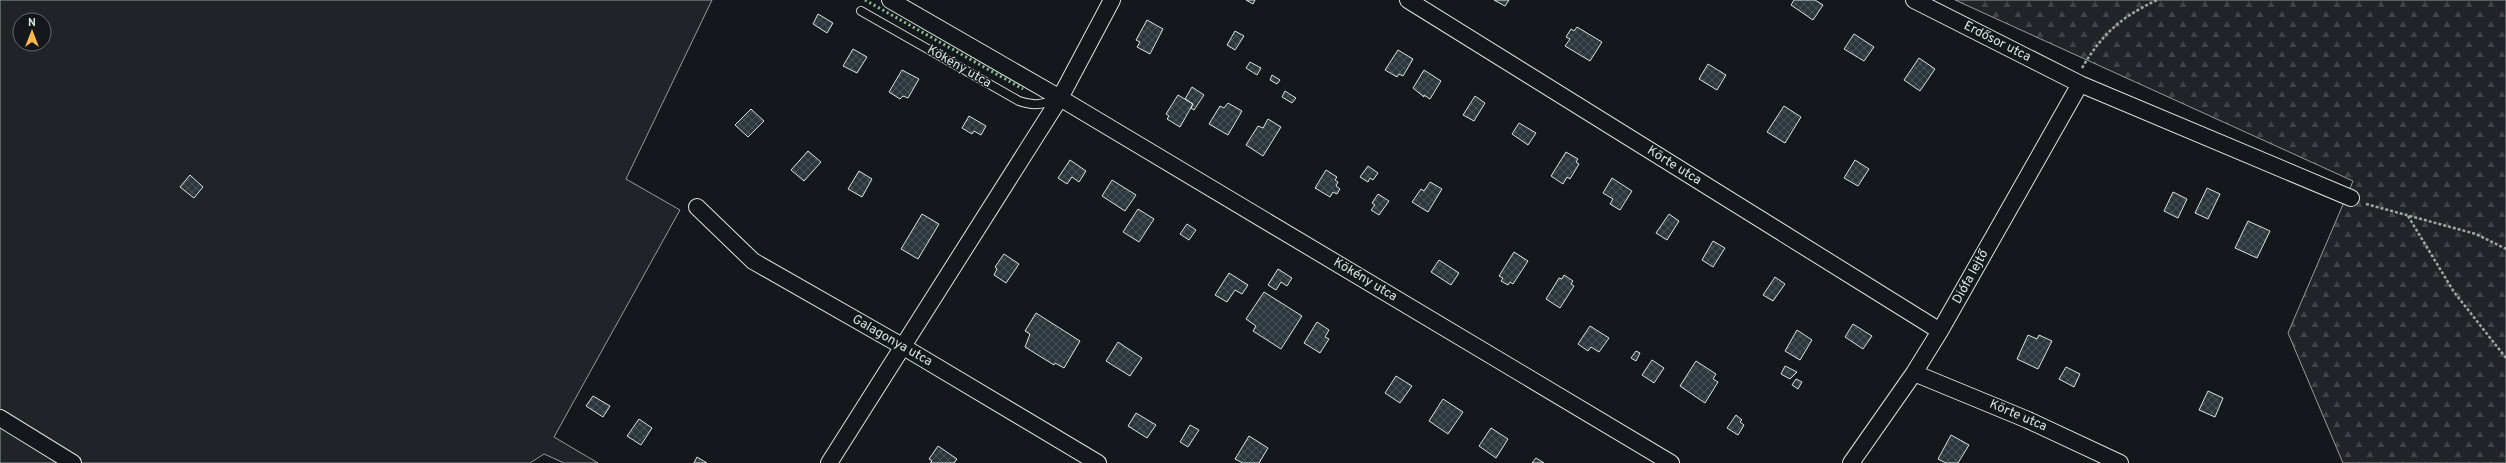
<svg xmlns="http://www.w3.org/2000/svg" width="2506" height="463" font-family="Overpass,sans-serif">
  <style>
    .grass { fill: #202428; stroke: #939e99; fill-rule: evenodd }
    .forest { fill: url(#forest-firs); stroke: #939e99 }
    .building { fill: url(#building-cross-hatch); stroke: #d8e6dc }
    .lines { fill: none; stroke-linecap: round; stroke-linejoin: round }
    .lane-casing { stroke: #d8e6dc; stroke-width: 10 }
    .street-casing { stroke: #d8e6dc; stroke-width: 18 }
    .path { stroke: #9da8a2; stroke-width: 2.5; stroke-dasharray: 3 2; stroke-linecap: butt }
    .lane { stroke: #14181c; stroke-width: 8 }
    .street { stroke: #14181c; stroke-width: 16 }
    .hedge { stroke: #8ac095; stroke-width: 3; stroke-dasharray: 2 3; stroke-linecap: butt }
    .labels { text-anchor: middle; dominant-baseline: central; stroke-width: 3; stroke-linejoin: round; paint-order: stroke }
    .street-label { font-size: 13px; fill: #d8e6dc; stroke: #14181c }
  </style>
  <defs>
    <pattern id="forest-firs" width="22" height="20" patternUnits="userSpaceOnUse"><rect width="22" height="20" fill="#202428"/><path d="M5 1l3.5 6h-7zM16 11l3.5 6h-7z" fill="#404447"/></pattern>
    <pattern id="building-cross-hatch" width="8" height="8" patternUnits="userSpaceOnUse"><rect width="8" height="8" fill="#2c363c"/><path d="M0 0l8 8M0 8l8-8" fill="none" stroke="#4a5358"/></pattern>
  </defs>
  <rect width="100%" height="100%" fill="#14181c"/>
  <path class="grass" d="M0 0H712L626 179 680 210 554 437 598 463H564L544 454 530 463H0ZM20 20H44V44H20Z"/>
  <path class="forest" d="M1955 0H2506V463H2343L2288 333 2353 181Z"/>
  <path class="building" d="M1246 0H1255L1253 4Z
    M1494 0H1509L1505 6Z
    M1794 0H1815L1823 5 1813 20 1791 5Z
    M818 14 833 23 827 33 813 24Z
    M1147 20 1163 29 1150 54 1137 47 1140 42 1136 40Z
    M1577 27 1602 42 1590 61 1565 46 1570 39 1566 37 1571 29 1574 31Z
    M1235 31 1244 36 1235 50 1227 45Z
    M1854 34 1874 47 1864 61 1844 49Z
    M853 49 867 57 857 73 843 66Z
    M1398 50 1413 59 1403 76 1399 74 1397 77 1385 70Z
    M1919 58 1935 69 1920 91 1904 80Z
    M1250 62 1261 68 1257 75 1246 68Z
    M1708 64 1726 75 1717 90 1699 79Z
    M902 70 919 79 908 98 903 96 900 99 889 92Z
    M1424 70 1441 81 1430 99 1424 95V97L1413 88Z
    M1272 75 1280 80 1277 84 1270 80Z
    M1192 87 1204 95 1194 110 1191 108 1193 104 1185 99Z
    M1285 91 1296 98 1292 103 1282 97Z
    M1178 95 1193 104 1180 127 1167 119 1169 116 1166 114Z
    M1475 96 1485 103 1474 121 1463 115Z
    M1228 103 1242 111 1228 135 1209 124 1220 106 1224 108Z
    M1784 106 1801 117 1785 143 1767 132Z
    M751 109 764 121 748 137 735 125Z
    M969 116 986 126 981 135 974 131 972 134 962 128Z
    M1268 119 1281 127 1263 156 1246 145 1258 126 1263 128Z
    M1519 123 1536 133 1528 145 1512 134Z
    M808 151 821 162 804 181 791 170Z
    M1566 152 1578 159 1576 162 1579 164 1570 179 1567 177 1563 184 1551 176Z
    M1070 160 1086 171 1079 182 1072 177 1067 184 1058 178Z
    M1855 160 1869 169 1858 186 1844 178Z
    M1368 166 1378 173 1373 180 1370 178 1368 182 1360 177Z
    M1326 170 1337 177 1335 180 1338 182 1336 186 1340 189 1337 194 1333 192 1330 197 1315 188Z
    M859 171 872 179 862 197 848 189Z
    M190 175 203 187 194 198 180 187Z
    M1612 178 1632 191 1620 210 1610 204 1613 199 1603 193Z
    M1112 180 1136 195 1125 211 1102 196Z
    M1430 182 1442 189 1428 212 1412 202 1421 189 1424 191Z
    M2207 188 2220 194 2208 219 2195 213Z
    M2173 192 2187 199 2178 218 2164 211Z
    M1378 194 1389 201 1379 215 1371 210 1375 205 1372 203Z
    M1138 209 1154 219 1139 242 1123 232Z
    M922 214 939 224 918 259 901 249Z
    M1669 214 1679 221 1667 240 1656 233Z
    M2248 221 2270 231 2257 258 2235 248Z
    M1187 224 1196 230 1189 240 1180 234Z
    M1713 241 1725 248 1713 267 1702 260Z
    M1514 252 1528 261 1513 284 1510 282 1508 285 1501 281 1503 278 1499 276Z
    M1004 254 1019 264 1006 283 994 275 997 269 995 267Z
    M1439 260 1459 273 1451 285 1431 272Z
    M1278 269 1292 278 1287 286 1281 282 1276 290 1268 285Z
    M1229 273 1248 285 1242 294 1235 290 1227 302 1215 295Z
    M1564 275 1573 281 1571 284 1574 286 1560 308 1546 299 1559 278 1562 279Z
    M1775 277 1785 284 1773 301 1763 295Z
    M1264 292 1302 316 1281 349 1253 331 1256 326 1246 319Z
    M1036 313 1080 341 1064 368 1055 363 1054 365 1025 347 1030 334 1025 331Z
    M1317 322 1329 330 1325 337 1329 339 1320 353 1304 343Z
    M1853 324 1872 336 1863 349 1845 337Z
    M1590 326 1609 338 1599 352 1591 347 1588 351 1578 344Z
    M1797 330 1812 340 1800 360 1785 351Z
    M2028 335 2037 339 2039 335 2052 341 2038 369 2017 359Z
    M1118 342 1142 358 1130 376 1106 361Z
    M1636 351 1640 353 1636 361 1631 358Z
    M1652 360 1664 368 1654 383 1642 375Z
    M1696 361 1716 374 1713 379 1718 382 1705 403 1680 386Z
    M1785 366 1797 372 1790 379 1781 374Z
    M2066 367 2080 374 2074 387 2059 379Z
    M1396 376 1412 386 1400 403 1385 393Z
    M1796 379 1802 382 1798 389 1792 385Z
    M2208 391 2223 398 2215 417 2199 410Z
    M593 396 610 406 603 417 586 406Z
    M1443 399 1463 412 1448 434 1429 421Z
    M1136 413 1156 425 1147 438 1128 426Z
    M1736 415 1742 420 1740 422 1744 425 1738 435 1727 428Z
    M639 419 652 428 641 445 627 436Z
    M1190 425 1199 430 1188 447 1180 442Z
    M1491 428 1508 439 1496 458 1479 446Z
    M1951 435 1969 445 1958 463H1946L1938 459Z
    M1249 436 1268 448 1259 463H1243L1235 459Z
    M938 446 957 459 954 463H930L932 461 929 459Z
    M697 457 707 463H694Z
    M1536 458 1544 463H1532Z"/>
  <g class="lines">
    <g class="lane-casing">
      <path id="lane" d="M861 11 1019 101C1033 106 1042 105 1056 99"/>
    </g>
    <g class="street-casing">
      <path id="street" d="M890 0 1060 98 1671 463
        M1408 0 1940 331
        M1914 0 2080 84 2351 198
        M697 207 753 261 902 346 1098 463
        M1914 373 2028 420 2120 463
        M0 418 73 463
        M829 463 1060 98 1112 0
        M1851 463 1914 373 1940 331 2080 84"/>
    </g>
    <path class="path" d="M2082 68C2102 34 2121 17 2157 0
      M2366 204 2476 234 2506 249
      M2408 216 2454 292 2506 358"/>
    <use href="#lane" class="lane"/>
    <use href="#street" class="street"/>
    <path class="hedge" d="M865 0 1023 89"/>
  </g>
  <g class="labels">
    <g class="street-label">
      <text transform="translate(1997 42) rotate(27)">Erdősor utca</text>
      <text transform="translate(959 67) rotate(30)">Kökény utca</text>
      <text transform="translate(1674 166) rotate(32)">Körte utca</text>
      <text transform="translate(1971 277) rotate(-61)">Diófa lejtő</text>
      <text transform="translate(1365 280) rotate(31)">Kökény utca</text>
      <text transform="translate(892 341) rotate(30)">Galagonya utca</text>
      <text transform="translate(2018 416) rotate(23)">Körte utca</text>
    </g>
  </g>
  <g transform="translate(32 32)"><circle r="19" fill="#14181c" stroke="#626a69"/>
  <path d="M0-3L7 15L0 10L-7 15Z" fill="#ffb74d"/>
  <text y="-6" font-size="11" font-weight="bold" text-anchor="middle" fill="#d8e6dc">N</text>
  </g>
</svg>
